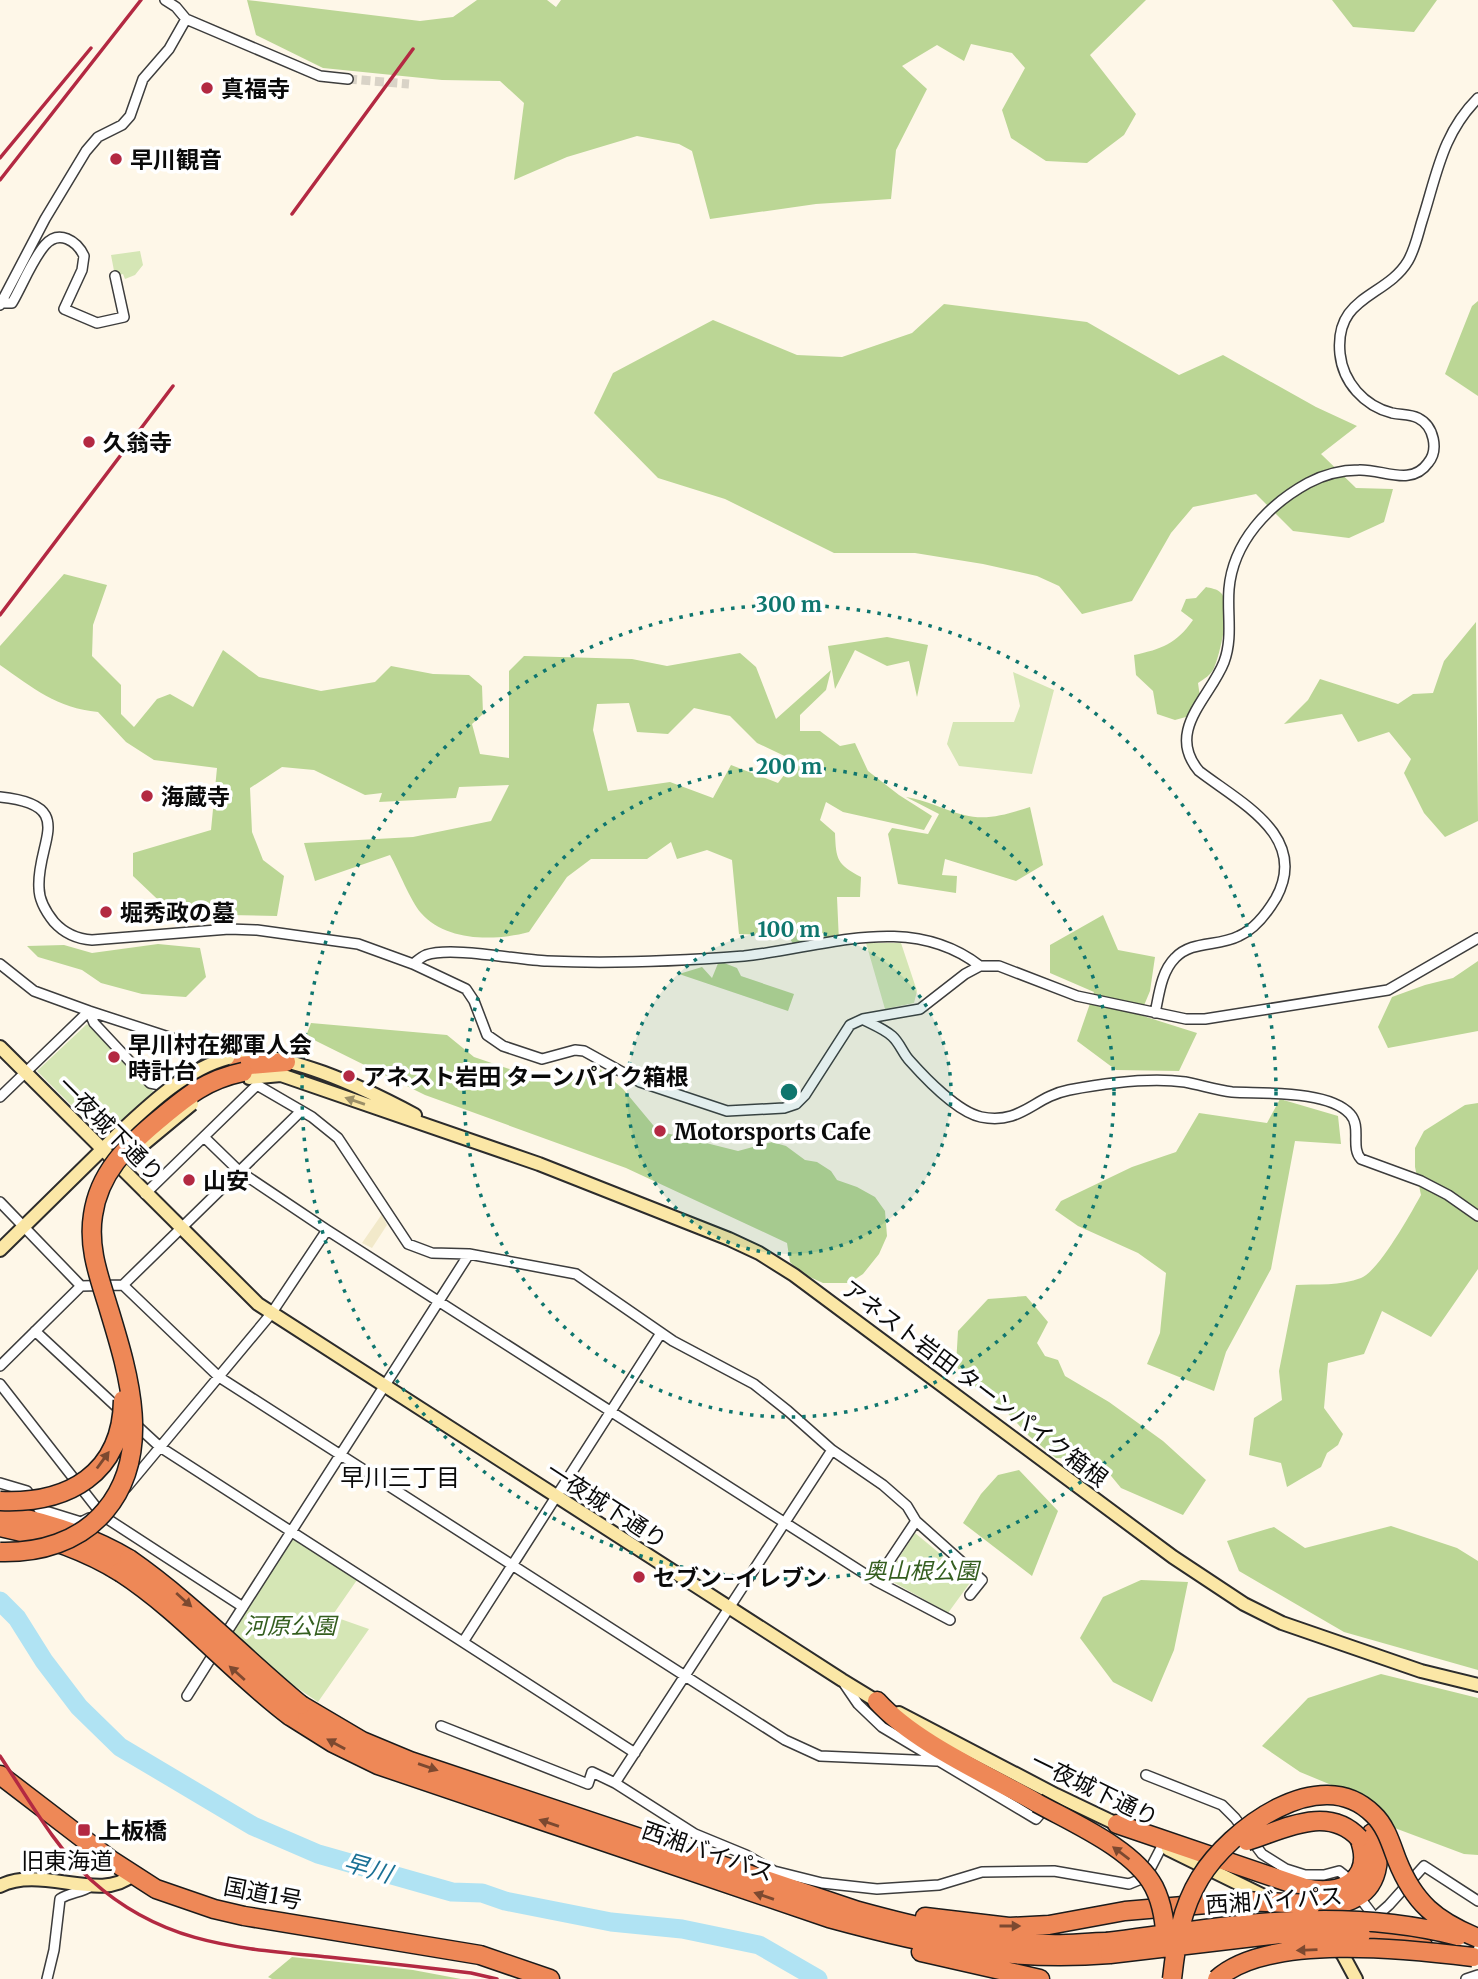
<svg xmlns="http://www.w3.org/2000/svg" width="1478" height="1979" font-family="Merriweather,'Noto Sans JP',serif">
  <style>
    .farmland { fill: #f2e9ca }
    .green { fill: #d5e6b5 }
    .forest { fill: #bbd695; fill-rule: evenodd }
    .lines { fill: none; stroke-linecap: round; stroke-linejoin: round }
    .river { stroke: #b0e3f3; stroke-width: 19 }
    .street-tunnel { stroke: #d9d3c7; stroke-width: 9; stroke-dasharray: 9 4.5; stroke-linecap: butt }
    .street-casing { stroke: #3d3d3d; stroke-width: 12 }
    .secondary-casing { stroke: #2c2c2c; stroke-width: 16 }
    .highway-casing { stroke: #1b1b1b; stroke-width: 21 }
    .street { stroke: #fff; stroke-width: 9 }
    .secondary { stroke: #fbe7a6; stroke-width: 12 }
    .highway { stroke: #ee8857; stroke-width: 18 }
    .rail { stroke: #b32942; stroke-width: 3.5 }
    .secondary-bridge-casing { stroke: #2c2c2c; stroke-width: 16; stroke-linecap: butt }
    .highway-bridge-casing { stroke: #1b1b1b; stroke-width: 21; stroke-linecap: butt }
    .secondary-bridge { stroke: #fbe7a6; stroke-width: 12 }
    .highway-bridge { stroke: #ee8857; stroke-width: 18 }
    .oneway { fill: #9b8f68 }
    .oneway2 { fill: #7c4930 }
    .ring { fill: none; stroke: #0f766e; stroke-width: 3.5; stroke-dasharray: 3.5 7 }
    .poi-dot { fill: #b32942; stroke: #fff; stroke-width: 2.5 }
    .labels { text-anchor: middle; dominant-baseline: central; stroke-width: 7; stroke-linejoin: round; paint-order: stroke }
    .poi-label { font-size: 23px; font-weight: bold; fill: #0a0a0a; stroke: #fff; text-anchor: start }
    .street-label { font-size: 23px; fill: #0a0a0a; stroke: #fff }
    .park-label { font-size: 23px; font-style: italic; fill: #345e1f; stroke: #fff }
    .neighbourhood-label { font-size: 24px; fill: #0a0a0a; stroke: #fff }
    .water-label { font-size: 24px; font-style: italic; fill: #1a7095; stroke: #fff }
    .centre { fill: #0f766e; stroke: #fff; stroke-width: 3.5 }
    .ring-label { font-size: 21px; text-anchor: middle; font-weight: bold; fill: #0f766e; stroke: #fff; stroke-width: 7; stroke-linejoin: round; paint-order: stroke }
  </style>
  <rect width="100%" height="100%" fill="#fef7e8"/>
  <path class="farmland" d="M382 1214 387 1225 372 1248 362 1243Z"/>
  <path class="green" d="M140 251 143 265 135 275 125 279 123 274 115 276 111 255Z
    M1013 672 1054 690 1032 774 959 766 947 744 953 722H1014L1020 706Z
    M866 943H901L917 991 914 1003 885 1009Z
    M87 1024 155 1093 113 1132 97 1131 37 1071Z
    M915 1533 972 1580 948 1613 886 1578Z
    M293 1539 357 1580 332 1616 369 1629 318 1702 293 1685 231 1633Z"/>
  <path class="forest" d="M247 0 420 21 453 17 477 0H547L556 7 561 0H1146L1090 55 1136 114 1124 135 1087 163 1046 161 1011 138 1002 110 1025 68 1012 53 971 44 964 61 937 45 902 66 927 89 896 150 891 199 816 204 710 219 692 151 679 144 637 136 567 157 514 180 524 103 500 81 442 80 323 68 256 35Z
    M1332 0H1437L1414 32 1353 27Z
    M1478 301V396L1445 374 1472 306Z
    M944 304 1087 322 1179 375 1223 355 1316 407 1357 426 1321 454 1356 488 1393 489 1384 522 1349 538 1293 531 1256 494 1193 507 1171 533 1132 601 1082 614 1059 586 1037 576 983 564 915 553H834L725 499 658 478 594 413 613 373 713 320 797 355 842 357 912 333Z
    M64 574 107 585 93 625 92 656 121 685V714L134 727 157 699 170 694 193 707 223 650 259 677 321 691 375 682 391 666 433 674 469 675 482 686 483 714 472 724 480 754 509 758V671L524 656 632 659 667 666 740 653 756 667 776 719 831 670 826 690 800 715V731H820L840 746 855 743 868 771 899 795 932 816 924 830 843 812 826 802 820 820 835 833C836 860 837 864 861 877L860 897H837L839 942 796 948 788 936 739 934 732 860 707 850 677 859 671 842 647 859H591L567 877 529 932C496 941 446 942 421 913 410 900 399 871 390 855L315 881 304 843 413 837 491 821 509 785 459 787 456 798 379 802 382 793 365 795 314 770 282 767 250 788 252 832 263 860 284 876 277 916 173 914 133 876V853L211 830 217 768 154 760 126 742 98 712C57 708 33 688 0 665V646ZM629 703 637 732 668 734 694 708 730 716 757 743 795 761 778 783 731 765 713 798 670 782 608 791 593 730 597 704Z
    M1206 587C1210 588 1218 589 1221 593 1232 604 1220 655 1214 668 1211 675 1204 679 1198 683L1200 697 1193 715 1175 720 1157 714 1153 691 1136 675 1134 655C1162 649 1176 644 1193 620L1181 611 1186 599 1196 598Z
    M1476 622 1478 821 1445 837 1424 813 1404 773 1411 759 1389 732 1358 742 1342 714 1284 724 1308 700 1320 679 1398 704 1413 694 1433 693 1444 661Z
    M887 637 928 645 917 697 909 661 887 666 855 650 835 689 828 646Z
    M906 797C927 800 944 810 964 815 987 821 1008 814 1030 807L1043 865 1016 881 945 859 942 875 957 876 956 893 898 884 888 834 892 828 928 834 939 814Z
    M1103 915 1118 950 1155 957 1150 991 1140 1015 1197 1033 1179 1071 1116 1070 1077 1041 1094 992 1050 973V945Z
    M158 944 200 948 206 977 186 997 142 994 101 983 82 970 38 957 27 946 64 945 92 953Z
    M719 961 737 968 741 976 794 994 788 1011 679 974 702 967 712 978Z
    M1478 961V1031L1388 1048 1378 1027 1392 997 1425 985 1453 978Z
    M311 1023 447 1035 474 1057 560 1086 593 1063 623 1089 658 1131 738 1151 772 1142 786 1146 805 1160 817 1162 831 1171 837 1180 857 1187 875 1197 885 1211 887 1236 879 1254 863 1274 849 1283H823L801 1273 790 1262 787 1243 626 1168 425 1095 306 1036Z
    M1280 1099 1338 1116 1341 1144 1295 1141 1271 1269 1226 1352 1214 1391 1147 1364 1160 1333 1166 1273 1138 1253 1078 1226 1055 1210 1061 1201 1132 1167 1176 1152 1199 1113 1267 1123Z
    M1478 1103V1269L1431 1337 1382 1311 1364 1354 1328 1363 1324 1408 1343 1434 1338 1445 1327 1453 1321 1467 1287 1487 1281 1463 1249 1455 1254 1418 1282 1400 1279 1371 1296 1285C1316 1284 1341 1286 1361 1278 1379 1271 1411 1213 1421 1195L1415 1167V1148L1424 1131 1465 1105Z
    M1026 1296 1048 1322 1037 1343 1045 1356 1058 1360 1065 1376 1109 1402 1163 1441 1206 1480 1183 1515 1121 1488 1098 1460 1056 1458 1029 1436 1003 1408 963 1377 956 1365 958 1331 988 1299Z
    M1019 1470 1058 1511 1032 1576 963 1523 981 1494 998 1475Z
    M1391 1526 1457 1548 1478 1561V1670L1344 1632 1239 1571 1227 1541 1274 1527 1305 1548Z
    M1141 1580 1188 1582 1174 1650 1152 1702 1113 1682 1080 1638 1103 1597Z
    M1381 1674 1478 1698V1855L1464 1854 1392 1827 1358 1796 1300 1772 1262 1746 1308 1698Z
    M292 1957 413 1970 461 1979H272L268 1977Z"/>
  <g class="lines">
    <path class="river" d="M0 1601 17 1618 44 1661 79 1707 120 1747 253 1826 318 1854 452 1892 482 1893 505 1901 611 1922 682 1929 759 1945 818 1979"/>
    <path class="street-tunnel" d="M348 79 409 84"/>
    <g class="street-casing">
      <path id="street" d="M165 0 176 7 186 19 320 76 348 79
        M1 303H12C22 286 32 260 45 245 59 229 77 241 84 256L82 270 64 309 97 323 124 317 115 276
        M0 305 45 219 86 151 98 137 122 125 130 116 143 79 169 49 186 19
        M0 797C79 805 36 842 39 888 39 901 46 912 54 922 64 933 77 939 92 940L229 929 257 930 358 944 413 964 466 989 474 1001 487 1035 503 1046 542 1059 575 1050 584 1051 640 1082 727 1111 784 1108 796 1104 805 1095 850 1025 863 1019 920 1009 965 974 980 966H999L1077 996 1186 1019H1205L1388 990 1478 938
        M0 964 34 991 89 1011 181 1041 202 1052
        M413 964C417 961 421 957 426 955 451 946 518 960 547 961 612 964 679 961 744 956 824 948 909 911 980 966
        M1155 1013C1159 995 1161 972 1175 958 1192 940 1218 947 1239 936 1255 929 1267 913 1276 898 1310 836 1239 802 1199 771 1165 731 1210 698 1224 662 1233 638 1227 614 1229 589 1233 542 1268 505 1308 483 1323 475 1342 470 1359 470 1383 469 1411 487 1428 463 1439 450 1434 426 1418 418 1410 414 1401 415 1392 413 1364 406 1343 382 1340 354 1334 295 1386 298 1408 261 1415 249 1418 234 1422 221 1437 174 1442 134 1478 98
        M864 1020C874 1025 884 1029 892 1036 900 1043 903 1054 910 1061 926 1079 958 1112 981 1117 1022 1125 1033 1097 1069 1090 1106 1083 1148 1077 1185 1082 1201 1085 1216 1090 1232 1092 1263 1094 1328 1090 1350 1114 1362 1127 1350 1147 1361 1159L1421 1181 1448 1195 1478 1216
        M0 1097 89 1011 94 1023 150 1083 160 1085 202 1052 237 1073
        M204 1137 239 1171 327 1230 876 1581 950 1620
        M145 1194 257 1085 312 1117 338 1138 408 1244 432 1253 469 1254 576 1274 673 1341 754 1384 788 1411 832 1450 883 1485 907 1506 916 1521 982 1580 970 1595
        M0 1202 81 1286 123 1285 301 1111
        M123 1285 219 1377 785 1740 820 1756 937 1761
        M35 1331 121 1411
        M0 1366 81 1286
        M0 1384 103 1516 243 1607
        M134 1423 160 1447 635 1753
        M832 1450 615 1783 695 1834 746 1855 774 1871 822 1883 877 1889 939 1885 982 1872 1054 1871 1129 1884 1146 1877 1162 1846
        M0 1483 27 1491 39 1509 81 1522 89 1518
        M126 1488 271 1314 327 1230
        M876 1581 916 1521
        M223 1638 469 1254
        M463 1642 661 1333
        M845 1685 858 1704 882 1727 1036 1819 1056 1795
        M187 1696 216 1650
        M441 1726 588 1784 592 1772 615 1783
        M1146 1775 1222 1805 1235 1818 1262 1854 1286 1869 1305 1875H1324L1339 1871 1344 1875
        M1363 1902 1375 1918
        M1371 1921 1389 1905 1424 1866 1478 1901
        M47 1979 54 1950 60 1899C70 1892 81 1893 91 1886
        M1466 1979 1478 1975"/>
    </g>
    <g class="secondary-casing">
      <path id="secondary" d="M0 1047 258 1304 842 1680 883 1705
        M228 1058C280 1046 368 1090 415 1115
        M249 1078 281 1075 539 1164 729 1239 759 1253 794 1275 1173 1557 1244 1604 1282 1623 1421 1671 1478 1685
        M0 1250 121 1131
        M899 1713 1056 1795 1123 1827
        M1168 1849 1274 1901
        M0 1886C41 1865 101 1903 132 1875
        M1334 1944 1343 1955 1356 1979"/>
    </g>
    <g class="highway-casing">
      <path id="highway" d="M239 1066 286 1062
        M0 1513C46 1522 89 1535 129 1559
        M0 1527C43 1536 83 1549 120 1572
        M877 1701C915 1743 987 1774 1037 1803
        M301 1705 362 1741 410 1761 858 1911C920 1928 983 1943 1048 1944 1067 1945 1087 1942 1107 1942
        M290 1716 333 1743 378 1765 829 1918C928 1945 1006 1962 1110 1954
        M0 1775 111 1860 156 1889 214 1909 244 1916 480 1955 550 1979
        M1117 1824 1305 1888C1341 1897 1375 1879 1359 1838
        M1312 1904C1325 1904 1340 1905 1351 1900 1379 1888 1383 1857 1372 1833
        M925 1917 1009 1927 1049 1925 1125 1911 1242 1901
        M1361 1935 1423 1946
        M921 1952 1040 1979"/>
    </g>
    <use href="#street" class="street"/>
    <use href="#secondary" class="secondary"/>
    <use href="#highway" class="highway"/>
    <path class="rail" d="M0 158 91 48
      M0 180 141 0
      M292 214 413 49
      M0 615 173 386
      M0 1756C28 1798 54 1846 91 1880 163 1945 237 1948 328 1957 376 1962 424 1967 471 1973L497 1979"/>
    <g class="secondary-bridge-casing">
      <path id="secondary-bridge" d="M121 1131C151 1103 187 1069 228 1058
        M139 1148 192 1104"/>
    </g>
    <g class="highway-bridge-casing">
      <path id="highway-bridge" d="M0 1501C68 1504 122 1474 123 1400
        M0 1552C39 1553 79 1542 105 1511 155 1452 127 1369 107 1303 98 1274 88 1246 93 1215 99 1173 126 1147 157 1121 186 1097 205 1080 243 1072
        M129 1559C191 1602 243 1657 301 1705
        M120 1572C183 1613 230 1671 290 1716
        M1037 1803C1073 1823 1134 1849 1154 1887 1163 1905 1165 1924 1166 1944
        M1247 1841C1283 1830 1327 1804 1359 1838
        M1242 1901 1312 1904
        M1107 1942C1230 1926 1335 1905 1458 1936
        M1110 1954 1280 1934 1361 1935
        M1172 1979C1176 1943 1181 1909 1200 1878 1229 1830 1320 1761 1373 1814 1386 1826 1391 1844 1397 1860 1414 1903 1436 1921 1478 1938
        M1217 1979C1267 1933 1408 1949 1473 1957"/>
    </g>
    <use href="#secondary-bridge" class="secondary-bridge"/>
    <use href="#highway-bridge" class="highway-bridge"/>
  </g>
  <defs><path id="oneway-solid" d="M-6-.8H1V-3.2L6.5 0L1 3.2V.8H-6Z" transform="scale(1.75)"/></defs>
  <use class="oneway" href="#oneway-solid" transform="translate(355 1101) rotate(-161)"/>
  <g class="oneway2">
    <use href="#oneway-solid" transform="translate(103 1460) rotate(-54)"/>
    <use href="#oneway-solid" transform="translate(184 1600) rotate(42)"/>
    <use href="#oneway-solid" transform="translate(237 1673) rotate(-138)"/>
    <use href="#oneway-solid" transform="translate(336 1744) rotate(-151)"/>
    <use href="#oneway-solid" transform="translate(428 1767) rotate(19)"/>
    <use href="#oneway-solid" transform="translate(549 1823) rotate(-161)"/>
    <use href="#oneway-solid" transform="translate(1121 1853) rotate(-143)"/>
    <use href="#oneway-solid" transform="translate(764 1896) rotate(-161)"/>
    <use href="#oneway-solid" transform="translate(1010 1926)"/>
    <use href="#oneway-solid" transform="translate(1307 1950) rotate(178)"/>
  </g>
  <circle cx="789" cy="1092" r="162" fill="#0f766e" fill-opacity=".12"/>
  <g class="ring">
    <circle cx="789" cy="1092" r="162"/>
    <circle cx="789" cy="1092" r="325"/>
    <circle cx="789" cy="1092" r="487"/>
  </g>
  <g class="poi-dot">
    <circle cx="207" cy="88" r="7"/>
    <circle cx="116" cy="159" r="7"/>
    <circle cx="89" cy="442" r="7"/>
    <circle cx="147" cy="796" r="7"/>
    <circle cx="106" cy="912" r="7"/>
    <circle cx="114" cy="1057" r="7"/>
    <circle cx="349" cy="1076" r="7"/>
    <circle cx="660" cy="1131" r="7"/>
    <circle cx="189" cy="1180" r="7"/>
    <circle cx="639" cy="1577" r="7"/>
    <rect x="77" y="1823" width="14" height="14" rx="3.5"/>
  </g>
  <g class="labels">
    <g class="poi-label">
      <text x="221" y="88">真福寺</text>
      <text x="130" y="159">早川観音</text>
      <text x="103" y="442">久翁寺</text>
      <text x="161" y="796">海蔵寺</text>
      <text x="120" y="912">堀秀政の墓</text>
      <text x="128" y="1044">早川村在郷軍人会<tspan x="128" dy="26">時計台</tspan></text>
      <text x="363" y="1076">アネスト岩田 ターンパイク箱根</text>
      <text x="674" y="1131">Motorsports Cafe</text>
      <text x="203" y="1180">山安</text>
      <text x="653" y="1577">セブン-イレブン</text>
      <text x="98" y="1830">上板橋</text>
    </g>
    <g class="street-label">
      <text transform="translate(111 1129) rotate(45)">一夜城下通り</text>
      <text transform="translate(975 1383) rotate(37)">アネスト岩田 ターンパイク箱根</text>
      <text transform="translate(607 1505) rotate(33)">一夜城下通り</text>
      <text transform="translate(1095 1789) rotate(26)">一夜城下通り</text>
      <text transform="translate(708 1851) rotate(19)">西湘バイパス</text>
      <text x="67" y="1860">旧東海道</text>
      <text transform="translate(263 1893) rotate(11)">国道1号</text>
      <text transform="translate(1274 1900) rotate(-4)">西湘バイパス</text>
    </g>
    <g class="park-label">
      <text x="921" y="1570">奥山根公園</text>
      <text x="290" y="1625">河原公園</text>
    </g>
    <g class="neighbourhood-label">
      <text x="400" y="1477">早川三丁目</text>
    </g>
    <g class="water-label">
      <text transform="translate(368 1868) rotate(16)">早川</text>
    </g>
  </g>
  <circle cx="789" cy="1092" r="10" class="centre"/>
  <g class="ring-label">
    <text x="789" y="612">300 m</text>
    <text x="789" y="774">200 m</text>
    <text x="789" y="937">100 m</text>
  </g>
</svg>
